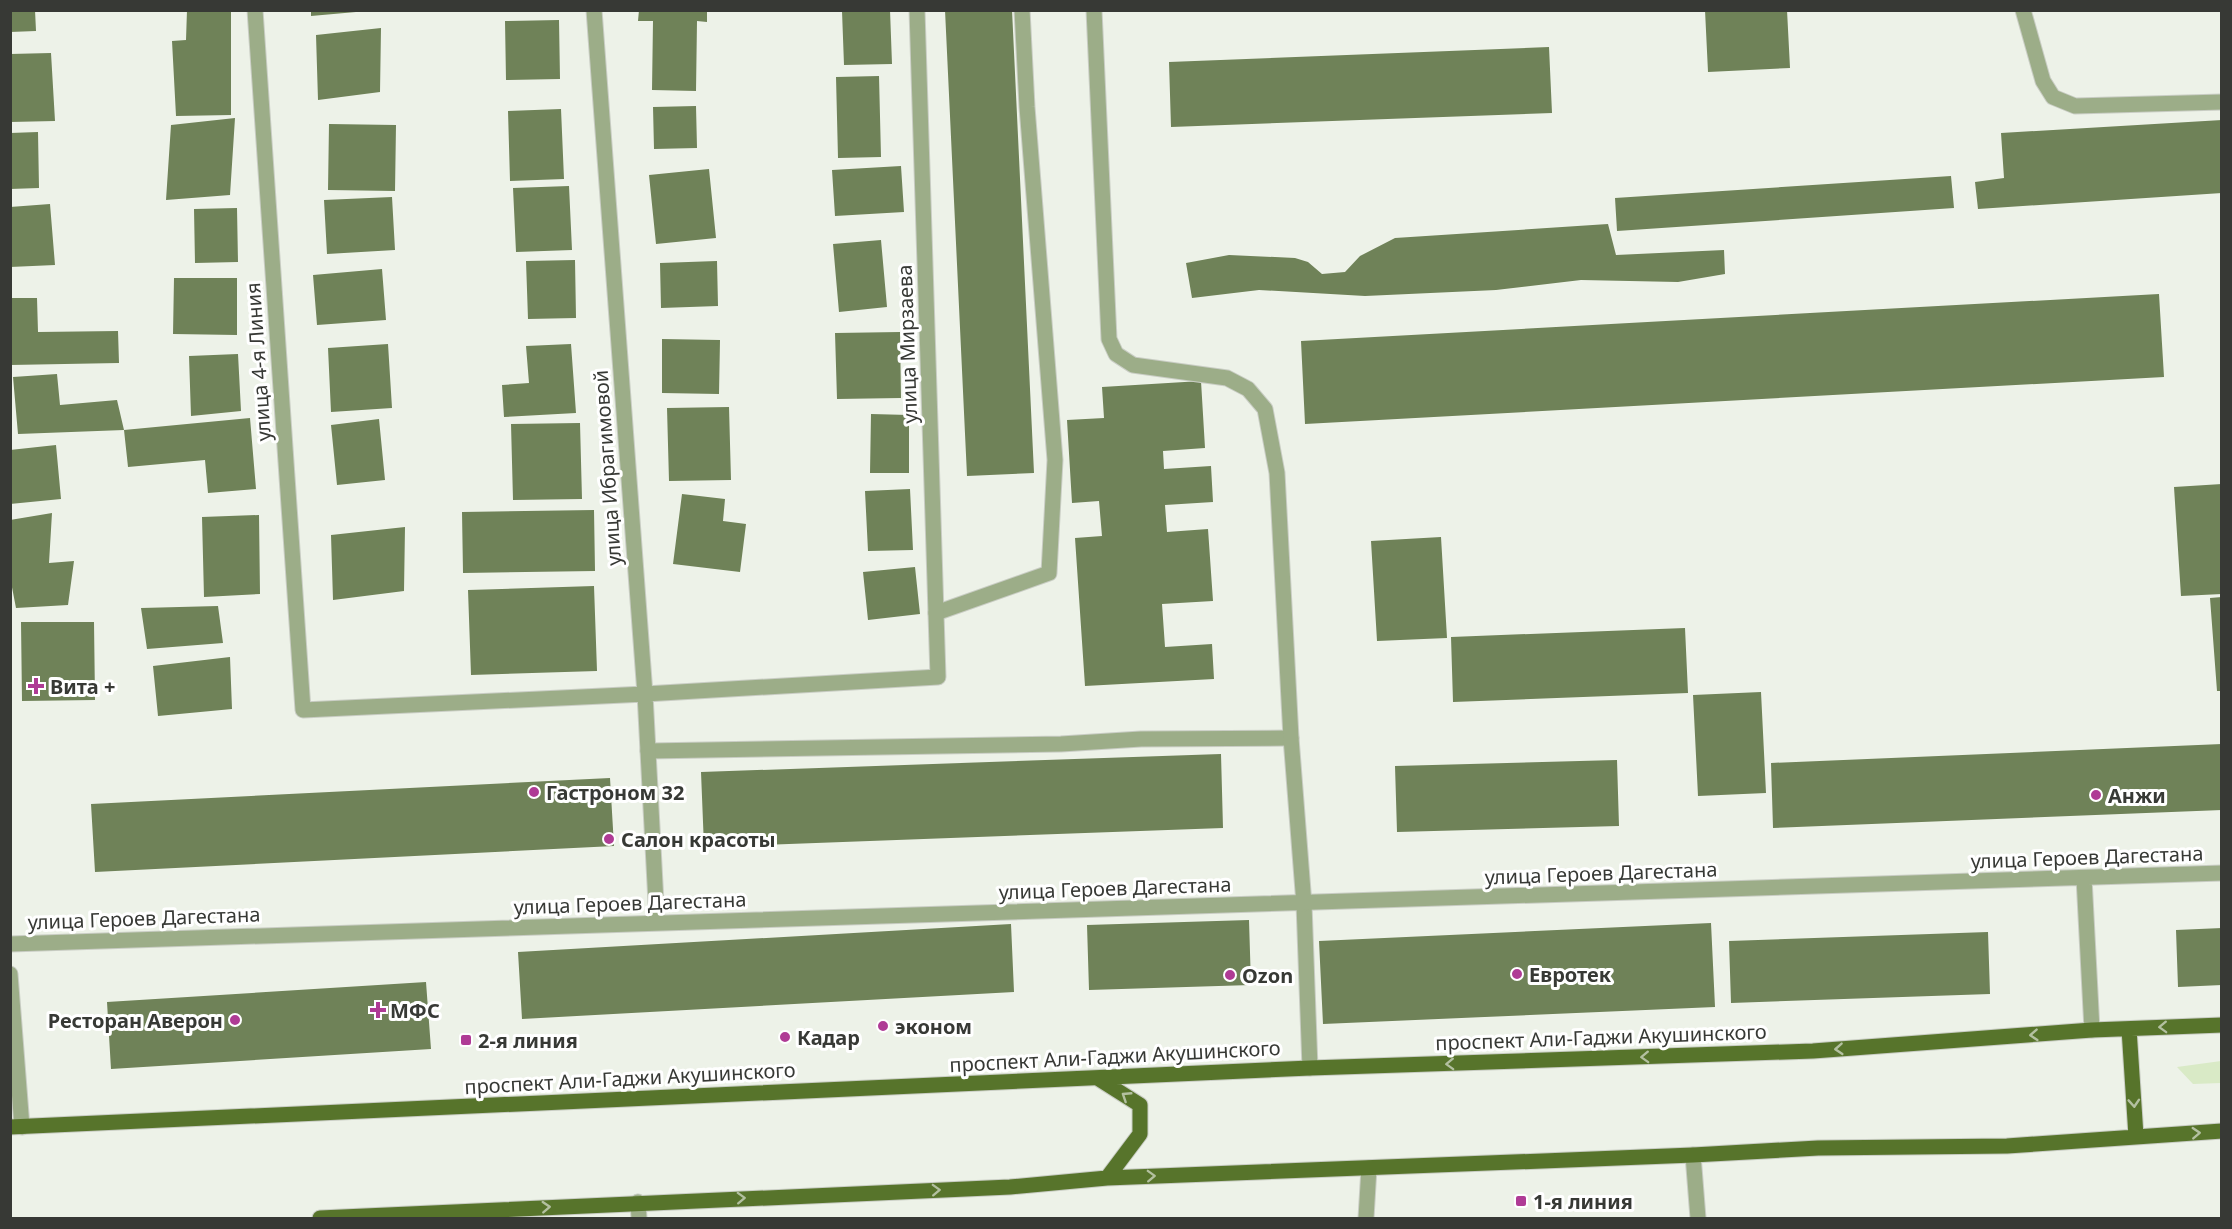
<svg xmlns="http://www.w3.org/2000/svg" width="2232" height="1229" font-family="'Noto Sans',sans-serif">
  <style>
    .green { fill: #d9eac6 }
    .building { fill: #6f8258 }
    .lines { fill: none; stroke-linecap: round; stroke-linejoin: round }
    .lane-casing { stroke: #c9cdc4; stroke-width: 17 }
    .street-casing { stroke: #c9cdc4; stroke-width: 17 }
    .primary-casing { stroke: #c9cdc4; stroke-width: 17 }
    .lane { stroke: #9cad88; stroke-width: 15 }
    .street { stroke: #9cad88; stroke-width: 15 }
    .primary { stroke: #57742b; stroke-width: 15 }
    .oneway { stroke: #b3c0a0 }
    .poi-dot { fill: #af3b95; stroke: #fff; stroke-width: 2 }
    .labels { text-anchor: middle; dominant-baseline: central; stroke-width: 6; stroke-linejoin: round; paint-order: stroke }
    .street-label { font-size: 20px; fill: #373935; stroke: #fff }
    .poi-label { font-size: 20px; font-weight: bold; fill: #373935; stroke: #fff; text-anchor: start }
  </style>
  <rect width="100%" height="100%" fill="#edf2e8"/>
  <path class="green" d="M2221 1061V1083L2193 1084 2177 1067Z"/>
  <path class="building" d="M10 10H35L36 31 10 32Z
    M187 10H231V115L176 116 172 41 186 40Z
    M311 10H356V12L311 16Z
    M639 10H707V22L697 21 696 91 652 90 653 21H638Z
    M856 10H890L892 64 844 65 842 11Z
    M945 10H1012L1034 473 967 476Z
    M1705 10H1787L1790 68 1708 72Z
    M559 20 560 79 506 80 505 21Z
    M381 28 380 92 318 100 316 35Z
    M1549 47 1552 113 1171 127 1169 62Z
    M51 53 55 121 10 122V54Z
    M879 76 881 157 838 158 836 77Z
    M696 106 697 148 654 149 653 107Z
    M561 109 564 179 510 181 508 111Z
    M235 118 230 195 166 200 171 125Z
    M2222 120V193L1978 209 1975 182 2004 178 2001 133Z
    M329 124 396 125 395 191 328 190Z
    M38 132 39 188 10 189V133Z
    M901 166 904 212 835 216 832 170Z
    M709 169 716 238 656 244 649 175Z
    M1951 176 1954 208 1617 231 1615 198Z
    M569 186 572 250 516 252 513 188Z
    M392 197 395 250 327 254 324 200Z
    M50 204 55 265 10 267V207Z
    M237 208 238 262 195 263 194 209Z
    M1608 224 1616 255 1724 250 1725 274 1678 282 1581 280 1496 290 1365 296 1259 290 1192 298 1186 263 1229 255 1295 258 1308 262 1322 274 1345 272 1360 256 1395 238Z
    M881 240 887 307 839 312 833 244Z
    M575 260 576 318 528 319 526 261Z
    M717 261 718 306 661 308 660 263Z
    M382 269 386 320 317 325 313 275Z
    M174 278H237V335L173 334Z
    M2159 294 2164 377 1305 424 1301 341Z
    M10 298H37L38 332 118 331 119 363 10 365Z
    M900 332 901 398 837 399 835 333Z
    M662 339 720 340 719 394 662 393Z
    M388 344 392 408 331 412 328 348Z
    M571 344 576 413 504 417 502 385 529 383 526 346Z
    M238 354 241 411 191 416 189 356Z
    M57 374 60 405 117 400 124 430 18 434 13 377Z
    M1201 381 1205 448 1163 451 1164 469 1211 466 1213 502 1165 505 1167 532 1208 529 1213 601 1162 604 1165 647 1212 644 1214 679 1085 686 1075 538 1102 536 1099 501 1072 503 1067 420 1104 418 1102 387Z
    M729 407 731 480 669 481 667 408Z
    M871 414 909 415V473H870Z
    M250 418 256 489 208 493 205 460 128 467 124 430Z
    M379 419 385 480 337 485 331 425Z
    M580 423 582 499 513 500 511 424Z
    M56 445 61 499 10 504V450Z
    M2222 484V594L2181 596 2174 487Z
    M910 489 913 550 868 551 865 491Z
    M682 494 725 499 723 521 746 524 740 572 673 564Z
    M594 510 595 571 463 573 462 512Z
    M52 513 49 563 74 561 68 605 16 608 10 577V520Z
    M259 515 260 594 204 597 202 517Z
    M405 527 404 591 333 600 331 535Z
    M1441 537 1447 638 1377 641 1371 541Z
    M915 567 920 614 868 620 863 572Z
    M594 586 597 671 471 675 468 590Z
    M2222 597V691H2217L2210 598Z
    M218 606 223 643 147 649 141 608Z
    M21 622H94L95 700 22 701Z
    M1685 628 1688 693 1453 702 1451 637Z
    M230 657 232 709 158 716 153 666Z
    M1761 692 1766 793 1698 796 1693 695Z
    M2222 744V810L1773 828 1771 763Z
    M1221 754 1223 828 704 847 701 772Z
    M1617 760 1619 826 1397 832 1395 766Z
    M610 778 614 846 95 872 91 804Z
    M1249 920 1251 985 1089 990 1087 925Z
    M1711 923 1715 1007 1323 1024 1319 941Z
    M1011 924 1014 992 522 1019 518 952Z
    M2222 928V985L2178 987 2176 930Z
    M1988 932 1990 994 1731 1003 1729 941Z
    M426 982 431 1049 111 1069 107 1002Z"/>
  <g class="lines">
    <g class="lane-casing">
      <path id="lane" d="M2023 10 2043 81 2053 97 2075 106 2222 102
        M936 613 1049 573 1055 460 1027 107 1022 10
        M648 751 1061 744 1141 739 1291 738
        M1304 904 1310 1068"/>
    </g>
    <g class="street-casing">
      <path id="street" d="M255 10 303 710 645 694 938 677 917 10
        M594 10 645 694 657 922
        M1094 10 1109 339 1116 354 1133 365 1227 378 1248 389 1265 409 1277 473 1291 738 1304 904
        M2084 878 2092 1030
        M10 944 2222 873
        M10 974 22 1127
        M1693 1155 1698 1218
        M638 1202 639 1218
        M1366 1218 1369 1168"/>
    </g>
    <g class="primary-casing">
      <path id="primary" d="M2129 1029 2136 1136
        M1099 1079 1140 1105V1134L1107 1178
        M10 1127 1310 1068 1813 1051 2092 1030 2222 1025
        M320 1218 1010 1187 1107 1178 1693 1155 1818 1148 2007 1146 2222 1131"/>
    </g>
    <use href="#lane" class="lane"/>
    <use href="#street" class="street"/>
    <use href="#primary" class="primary"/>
  </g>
  <defs><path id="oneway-chevron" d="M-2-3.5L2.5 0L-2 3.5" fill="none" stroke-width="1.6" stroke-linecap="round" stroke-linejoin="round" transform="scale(1.5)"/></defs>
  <g class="oneway">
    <use href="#oneway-chevron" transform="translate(2163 1027) rotate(178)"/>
    <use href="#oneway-chevron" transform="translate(2034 1035) rotate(176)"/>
    <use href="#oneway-chevron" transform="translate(1839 1049) rotate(176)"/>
    <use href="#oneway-chevron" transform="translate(1645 1057) rotate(178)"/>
    <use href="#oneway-chevron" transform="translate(1450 1064) rotate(178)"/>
    <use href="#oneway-chevron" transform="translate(1126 1096) rotate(-147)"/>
    <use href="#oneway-chevron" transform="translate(2134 1103) rotate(86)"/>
    <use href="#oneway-chevron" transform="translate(2196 1133) rotate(-3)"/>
    <use href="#oneway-chevron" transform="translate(1151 1176) rotate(-2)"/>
    <use href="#oneway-chevron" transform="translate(936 1190) rotate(-2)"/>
    <use href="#oneway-chevron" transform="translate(741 1198) rotate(-2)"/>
    <use href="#oneway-chevron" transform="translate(546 1207) rotate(-3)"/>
  </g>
  <g class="poi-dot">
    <path d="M33 677h6v6h6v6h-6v6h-6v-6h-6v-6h6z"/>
    <circle cx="534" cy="792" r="6"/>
    <circle cx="2096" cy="795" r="6"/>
    <circle cx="609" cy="839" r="6"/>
    <circle cx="1517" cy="974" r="6"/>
    <circle cx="1230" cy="975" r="6"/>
    <path d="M375 1001h6v6h6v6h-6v6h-6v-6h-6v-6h6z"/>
    <circle cx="235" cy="1020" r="6"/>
    <circle cx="883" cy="1026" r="6"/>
    <circle cx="785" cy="1037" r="6"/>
    <rect x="460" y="1034" width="12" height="12" rx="3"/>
    <rect x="1515" y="1195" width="12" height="12" rx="3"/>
  </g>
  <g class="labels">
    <g class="street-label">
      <text transform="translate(907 344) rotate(-92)">улица Мирзаева</text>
      <text transform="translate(258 362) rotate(-94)">улица 4-я Линия</text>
      <text transform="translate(607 468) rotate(-94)">улица Ибрагимовой</text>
      <text transform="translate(2087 857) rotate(-2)">улица Героев Дагестана</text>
      <text transform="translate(1601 873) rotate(-2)">улица Героев Дагестана</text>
      <text transform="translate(1115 888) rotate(-2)">улица Героев Дагестана</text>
      <text transform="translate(630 903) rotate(-2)">улица Героев Дагестана</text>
      <text transform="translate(144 918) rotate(-2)">улица Героев Дагестана</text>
      <text transform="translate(1601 1037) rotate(-2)">проспект Али-Гаджи Акушинского</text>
      <text transform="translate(1115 1056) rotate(-3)">проспект Али-Гаджи Акушинского</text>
      <text transform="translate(630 1078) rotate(-3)">проспект Али-Гаджи Акушинского</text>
    </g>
    <g class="poi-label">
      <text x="50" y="686">Вита +</text>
      <text x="546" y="792">Гастроном 32</text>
      <text x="2108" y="795">Анжи</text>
      <text x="621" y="839">Салон красоты</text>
      <text x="1529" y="974">Евротек</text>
      <text x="1242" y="975">Ozon</text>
      <text x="390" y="1010">МФС</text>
      <text x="223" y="1020" text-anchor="end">Ресторан Аверон</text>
      <text x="895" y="1026">эконом</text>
      <text x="797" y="1037">Кадар</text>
      <text x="478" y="1040">2-я линия</text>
      <text x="1533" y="1201">1-я линия</text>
    </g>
  </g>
  <rect width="2232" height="1229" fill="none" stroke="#373935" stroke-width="24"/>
</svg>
